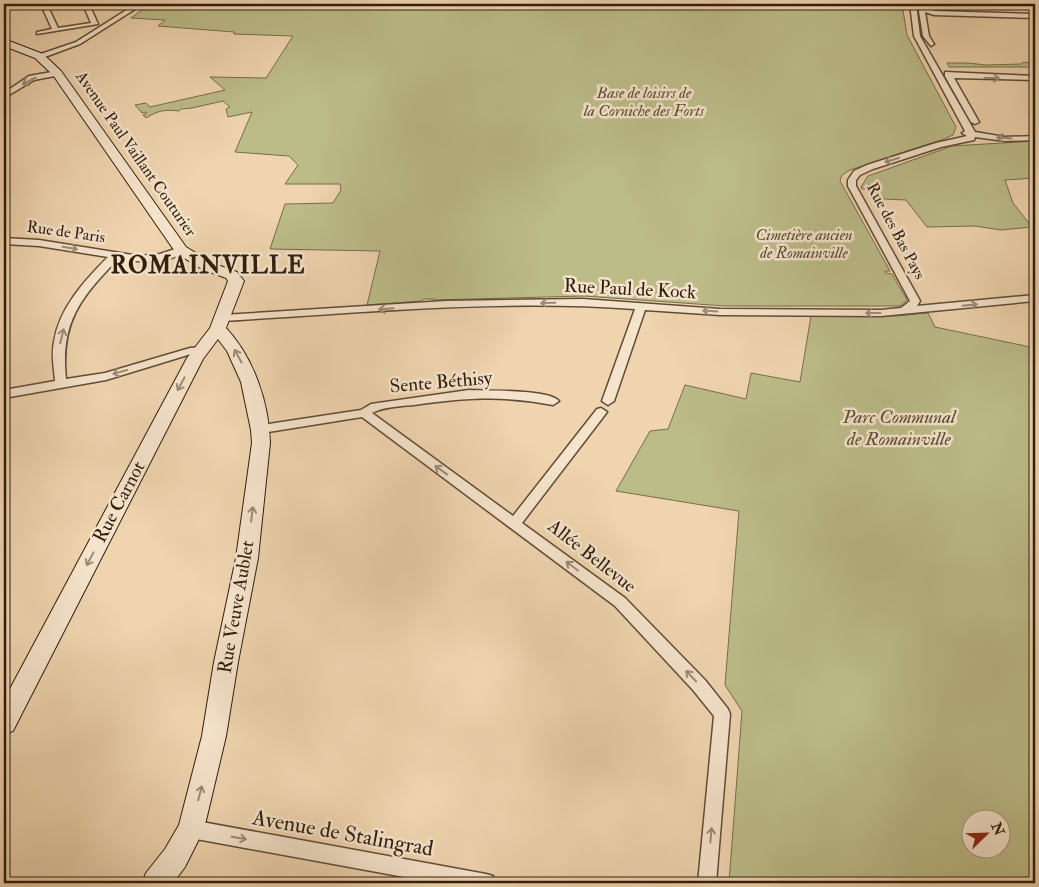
<svg xmlns="http://www.w3.org/2000/svg" width="1039" height="887" font-family="'IM FELL Double Pica',serif">
  <style>
    .green { fill: #bcbc89; stroke: #766d4b; fill-rule: evenodd }
    .lines { fill: none; stroke-linecap: round; stroke-linejoin: round }
    .minor-casing { stroke: #604c36; stroke-width: 3 }
    .secondary-casing { stroke: #301e0d; stroke-width: 2 }
    .minor { fill: #f5e3cb; fill-rule: evenodd }
    .secondary { fill: #f5e3cb; fill-rule: evenodd }
    .oneway { stroke: #9c8a76 }
    .labels { text-anchor: middle; dominant-baseline: central; stroke-width: 5; stroke-linejoin: round; paint-order: stroke }
    .far-park-label { font-size: 16px; font-style: italic; fill: #5a4d32; stroke: #f5e3cb }
    .far-street-label { font-size: 16px; fill: #301e0d; stroke: #f5e3cb }
    .street-label { font-size: 19px; fill: #301e0d; stroke: #f5e3cb }
    .park-label { font-size: 19px; font-style: italic; fill: #5a4d32; stroke: #f5e3cb }
    .near-street-label { font-size: 22px; fill: #301e0d; stroke: #f5e3cb }
    .district-label { font-size: 24px; font-weight: bold; letter-spacing: 1px; fill: #301e0d; stroke: #f5e3cb }
  </style>
  <rect width="100%" height="100%" fill="#efd4af"/>
  <filter id="stains"><feTurbulence type="fractalNoise" baseFrequency=".004" numOctaves="4"/><feColorMatrix values="0 0 0 0 .2 0 0 0 0 .09 0 0 0 0 .02 0 0 0 .5 -.17"/></filter>
  <radialGradient id="worn" r=".72"><stop offset=".6" stop-color="#630" stop-opacity="0"/><stop offset="1" stop-color="#630" stop-opacity=".3"/></radialGradient>
  <path class="green" d="M150 4H902L907 35 956 127 953 135 944 139 850 170 842 175 840 181 890 271H885V273L892 274 907 300 900 306H725L584 296 434 300V299H423L422 301 367 305 380 251 270 249 285 204 333 203 341 190 340 184H285L298 165 289 156 235 152 252 112 228 117 226 109 230 107 223 101 192 108 181 109 179 111C165 109 157 111 146 118L143 115 146 114V112L142 113 135 105 146 103 150 107 225 90 210 77 266 78 293 36 234 34V32L158 26 165 20 131 18Z
    M1023 62 1035 64V67H949L947 63H969L985 65 1021 64Z
    M1035 141V178L1005 180 1013 203 1032 227 1001 230 975 226 927 227 906 200 884 199 871 185 868 184 871 189H862L861 187 868 176 952 146Z
    M928 313 935 327 1035 348V883H729L742 711 725 685 739 511 616 491 650 431 668 429 685 385 746 399 751 373 800 382 811 316H896ZM972 820H1002V850H972Z"/>
  <g class="lines">
    <g class="minor-casing">
      <path id="minor" d="M56 4H70L49 9 58 28 91 23 83 4H89L98 24 37 34V32L52 29 43 9 45 6Z
        M136 4H143L80 44 42 58 35 56 76 42Z
        M910 4H916L920 36 975 132 1005 137 1035 136V140L1005 141 975 137 974 140 941 147 873 169 860 175 856 180V186L920 301 917 306 1035 295V301L881 316 720 315 645 310 614 401 608 405 602 401 635 309C498 299 360 313 223 321L218 318 223 315 446 301 583 299 720 309 881 310 901 308 910 301 848 186V180L854 171 867 165 936 143 967 136 962 133 965 131 914 36Z
        M922 7 935 11 1035 14V18L934 15 925 12 929 36 934 44 931 46 923 36 919 11Z
        M57 71 61 73 60 75 34 80 4 98V93L29 76Z
        M945 72 1035 76V80L954 78 979 122 975 124 971 122 945 76Z
        M4 238 39 240 139 256 160 254 181 247 186 250C169 265 139 262 118 259 80 298 60 323 66 379L105 373 190 348 201 347 207 350 205 352 191 354 106 380 4 398V390L55 381C54 368 51 355 54 342 59 308 85 280 108 257L39 246 4 244Z
        M469 390C486 391 549 389 559 401L553 405C502 395 465 398 414 405 401 406 383 407 372 413L513 516 597 409 601 408 607 412 522 523 625 598 705 680 728 709 730 714 716 883H698L714 716 693 690 615 606 362 417 262 433 256 429 262 425 361 410 371 404Z
        M191 820 486 874 493 876 495 883H437L191 838 185 835 182 829 185 823Z"/>
    </g>
    <g class="secondary-casing">
      <path id="secondary" d="M4 39 43 54 61 71 186 247 212 263 237 272 244 281 226 328C254 358 269 403 270 443L258 558 238 662 226 736 204 829 185 867 173 883H142L146 873 165 849 179 825 202 736 214 662 236 558 252 443 251 430 241 382 227 351 218 339 203 359 13 731 4 734V700L187 358 210 328 228 281 226 278 202 269 176 253 53 75 35 58 4 46Z"/>
    </g>
    <use href="#minor" class="minor"/>
    <use href="#secondary" class="secondary"/>
  </g>
  <defs><path id="oneway-shaft" d="M-6 0H5M1.5-3L5.5 0L1.5 3" fill="none" stroke-width="1.6" stroke-linecap="round" stroke-linejoin="round" transform="scale(1.25)"/></defs>
  <g class="oneway">
    <use href="#oneway-shaft" transform="translate(992 78)"/>
    <use href="#oneway-shaft" transform="translate(29 81) rotate(153)"/>
    <use href="#oneway-shaft" transform="translate(1004 138) rotate(-177)"/>
    <use href="#oneway-shaft" transform="translate(892 160) rotate(162)"/>
    <use href="#oneway-shaft" transform="translate(70 248) rotate(9)"/>
    <use href="#oneway-shaft" transform="translate(548 303) rotate(179)"/>
    <use href="#oneway-shaft" transform="translate(970 305) rotate(-6)"/>
    <use href="#oneway-shaft" transform="translate(386 309) rotate(175)"/>
    <use href="#oneway-shaft" transform="translate(710 311) rotate(-176)"/>
    <use href="#oneway-shaft" transform="translate(873 313) rotate(180)"/>
    <use href="#oneway-shaft" transform="translate(62 336) rotate(-76)"/>
    <use href="#oneway-shaft" transform="translate(238 356) rotate(-119)"/>
    <use href="#oneway-shaft" transform="translate(120 372) rotate(165)"/>
    <use href="#oneway-shaft" transform="translate(181 384) rotate(118)"/>
    <use href="#oneway-shaft" transform="translate(441 470) rotate(-144)"/>
    <use href="#oneway-shaft" transform="translate(252 514) rotate(-83)"/>
    <use href="#oneway-shaft" transform="translate(90 559) rotate(118)"/>
    <use href="#oneway-shaft" transform="translate(572 566) rotate(-143)"/>
    <use href="#oneway-shaft" transform="translate(691 676) rotate(-133)"/>
    <use href="#oneway-shaft" transform="translate(200 793) rotate(-76)"/>
    <use href="#oneway-shaft" transform="translate(711 835) rotate(-85)"/>
    <use href="#oneway-shaft" transform="translate(239 838) rotate(10)"/>
  </g>
  <g class="labels">
    <g class="far-park-label">
      <text x="644" y="93">Base de loisirs de<tspan x="644" dy="18">la Corniche des Forts</tspan></text>
      <text x="804" y="235">Cimetière ancien<tspan x="804" dy="18">de Romainville</tspan></text>
    </g>
    <g class="far-street-label">
      <text transform="translate(136 154) rotate(55)">Avenue Paul Vaillant Couturier</text>
      <text transform="translate(896 231) rotate(62)">Rue des Bas Pays</text>
      <text transform="translate(66 232) rotate(8)">Rue de Paris</text>
    </g>
    <g class="street-label">
      <text transform="translate(630 289) rotate(3)">Rue Paul de Kock</text>
      <text transform="translate(441 382) rotate(-5)">Sente Béthisy</text>
      <text transform="translate(119 502) rotate(-62)">Rue Carnot</text>
      <text transform="translate(592 556) rotate(38)">Allée Bellevue</text>
      <text transform="translate(236 607) rotate(-80)">Rue Veuve Aublet</text>
    </g>
    <g class="park-label">
      <text x="899" y="417">Parc Communal<tspan x="899" dy="22">de Romainville</tspan></text>
    </g>
    <g class="near-street-label">
      <text transform="translate(343 833) rotate(10)">Avenue de Stalingrad</text>
    </g>
    <g class="district-label">
      <text x="208" y="265">ROMAINVILLE</text>
    </g>
  </g>
  <rect width="1039" height="887" fill="none" stroke="#efd4af" stroke-width="20"/>
  <rect x="5" y="5" width="1029" height="877" fill="none" stroke="#301e0d" stroke-width="2.5"/>
  <rect x="10" y="10" width="1019" height="867" fill="none" stroke="#301e0d"/>
  <g transform="translate(986 834) rotate(67)"><circle r="24" fill="#f5e3cb" stroke="#a6947f"/>
  <path d="M0-4L9 19L0 12L-9 19Z" fill="#8f2418"/>
  <text y="-8" font-size="14" font-weight="bold" text-anchor="middle" fill="#301e0d">N</text>
  </g>
  <rect width="100%" height="100%" filter="url(#stains)"/>
  <rect width="100%" height="100%" fill="url(#worn)"/>
</svg>
